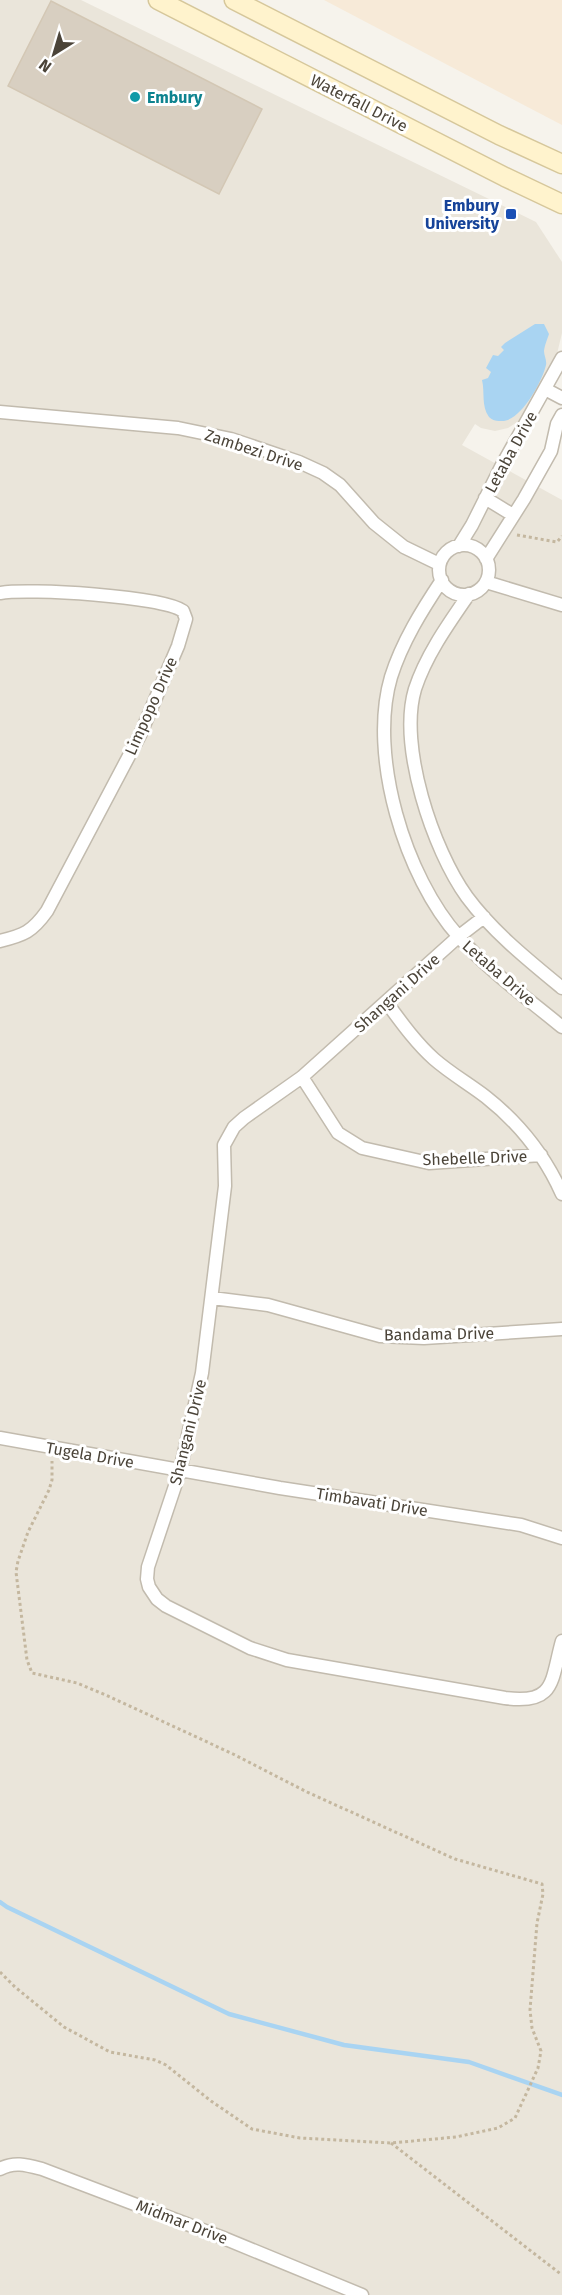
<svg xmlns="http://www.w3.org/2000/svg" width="562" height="2295" font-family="'Fira Sans',sans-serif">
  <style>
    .residential { fill: #eae5da }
    .commercial { fill: #f7ead8 }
    .water { fill: #a9d4f2 }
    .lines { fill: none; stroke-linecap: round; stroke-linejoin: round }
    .stream { stroke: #a9d4f2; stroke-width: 4.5 }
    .building { fill: #d8cfc1; stroke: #d3c7b4; stroke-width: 1.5 }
    .street-casing { stroke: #c2bbae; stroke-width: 15 }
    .secondary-casing { stroke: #d6c79b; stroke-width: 21 }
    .path { stroke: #c4b79f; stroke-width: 3; stroke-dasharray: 3 3; stroke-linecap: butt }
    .street { stroke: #fff; stroke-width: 12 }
    .secondary { stroke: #fff3cd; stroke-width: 18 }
    .culture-dot { fill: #0f9aa8; stroke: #fff; stroke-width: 2 }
    .transit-dot { fill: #1a4fb4; stroke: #fff; stroke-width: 2 }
    .labels { text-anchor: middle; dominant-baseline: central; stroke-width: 6; stroke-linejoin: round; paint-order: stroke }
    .culture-label { font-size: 16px; font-weight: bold; fill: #0d838f; stroke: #fff; text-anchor: start }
    .street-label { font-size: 16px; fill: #4b4439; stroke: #fff }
    .transit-label { font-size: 16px; font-weight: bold; fill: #164399; stroke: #fff; text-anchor: end }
  </style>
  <rect width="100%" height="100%" fill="#f6f3ec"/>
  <path class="residential" d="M0 0H81L536 222 562 262V333L556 358 525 417 508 428 495 431 481 428 475 424 462 445 562 500V2295H0Z"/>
  <path class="commercial" d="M324 0H562V125Z"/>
  <path class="water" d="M535 324H544L549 334C547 340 545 344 544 351 544 356 547 360 546 365 542 382 521 421 502 421 497 421 493 421 489 417 481 406 485 392 482 380L488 378 491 372 486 368 493 355 498 356 504 350 501 347 505 343Z"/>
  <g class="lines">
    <path class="stream" d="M0 1902 7 1907 229 2014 344 2045 469 2062 562 2095"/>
  </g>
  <path class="building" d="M51 1 262 109 219 194 8 86Z"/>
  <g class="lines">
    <g class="street-casing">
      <path id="street" d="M545 389 562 398
        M0 412 178 428 231 439 299 462 323 473 340 485 374 523 404 547 439 564
        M485 498 513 515
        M439 570a25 25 0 1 1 50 0a25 25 0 1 1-50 0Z
        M459 546 472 525 501 467 562 358
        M486 559 524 499 551 451 557 424 562 415
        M442 580C422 610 402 642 391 677 368 755 405 877 459 937 489 971 527 998 562 1027
        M486 582 562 605
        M0 593C28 588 162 596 183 611L186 619 178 646 140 735 47 911C32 932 24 935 0 941
        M469 594C449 623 426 655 415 689 398 746 433 850 467 897 493 932 528 960 562 988
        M484 917 458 937 302 1077 244 1118 234 1127 224 1145 225 1186 202 1373 180 1471 148 1567 147 1579 149 1587 157 1599 166 1606 250 1648 287 1660 505 1698C556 1705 551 1680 562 1641
        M387 1003C401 1022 416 1043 434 1059 450 1073 469 1084 486 1097 519 1123 545 1156 562 1194
        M302 1077 338 1133 362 1148 429 1163 541 1155
        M212 1298 268 1305 380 1336 424 1338 562 1329
        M0 1438 280 1488 521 1525 562 1538
        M0 2169C14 2161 27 2165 42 2169L221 2237 362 2295"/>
    </g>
    <g class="secondary-casing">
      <path id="secondary" d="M158 0 505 177 562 204
        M234 0 499 135 562 164"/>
    </g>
    <path class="path" d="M517 535 557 542 562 536
      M0 1972 15 1987 64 2027 110 2052 155 2060 166 2065 211 2101 252 2129 300 2138 391 2143 456 2137 498 2128 515 2118 538 2068 541 2051 532 2028 530 2010 537 1923 543 1894 542 1884 455 1859 307 1792 233 1754 108 1696 77 1683 32 1673 27 1660 16 1572 18 1561 28 1532 49 1490 52 1480V1461
      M391 2143 562 2275"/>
    <use href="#street" class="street"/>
    <use href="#secondary" class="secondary"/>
  </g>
  <circle class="culture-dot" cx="135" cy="97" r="6"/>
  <rect class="transit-dot" x="505" y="208" width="12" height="12" rx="3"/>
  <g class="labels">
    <g class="culture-label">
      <text x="147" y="97">Embury</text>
    </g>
    <g class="street-label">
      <text transform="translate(359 103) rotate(27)">Waterfall Drive</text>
      <text transform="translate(254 450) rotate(18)">Zambezi Drive</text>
      <text transform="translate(511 452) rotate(-61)">Letaba Drive</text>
      <text transform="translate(151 706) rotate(-66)">Limpopo Drive</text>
      <text transform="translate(499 973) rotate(41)">Letaba Drive</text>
      <text transform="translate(397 993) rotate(-42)">Shangani Drive</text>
      <text transform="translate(475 1158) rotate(-2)">Shebelle Drive</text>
      <text transform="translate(439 1334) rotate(-1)">Bandama Drive</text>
      <text transform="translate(188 1432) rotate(-76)">Shangani Drive</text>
      <text transform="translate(90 1455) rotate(10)">Tugela Drive</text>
      <text transform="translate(372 1502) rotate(9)">Timbavati Drive</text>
      <text transform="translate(182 2222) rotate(21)">Midmar Drive</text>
    </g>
    <g class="transit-label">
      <text x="499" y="205">Embury<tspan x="499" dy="18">University</tspan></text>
    </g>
  </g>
  <g transform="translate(54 54) rotate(217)" stroke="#ffffff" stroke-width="4.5" paint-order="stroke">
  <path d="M0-4.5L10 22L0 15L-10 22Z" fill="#4b4439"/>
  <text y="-9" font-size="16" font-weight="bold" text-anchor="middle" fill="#4b4439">N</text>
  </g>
</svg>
